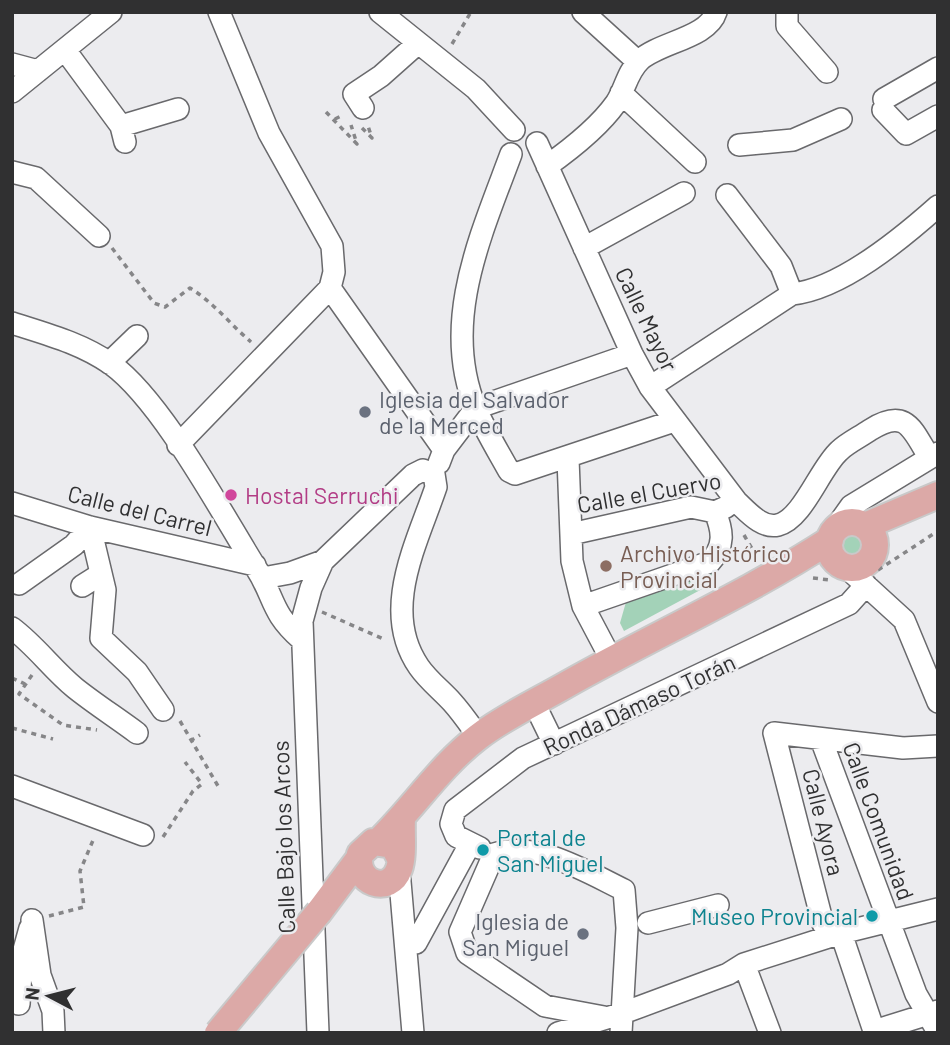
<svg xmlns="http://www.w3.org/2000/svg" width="950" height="1045" font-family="Barlow,sans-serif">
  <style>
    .green { fill: #a3d2b8 }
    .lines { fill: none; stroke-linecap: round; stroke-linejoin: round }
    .minor-casing { stroke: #69696c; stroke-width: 24 }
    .major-casing { stroke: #c9c9c9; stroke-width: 30 }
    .path { stroke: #868688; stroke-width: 3.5; stroke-dasharray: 5 5; stroke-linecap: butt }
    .minor { stroke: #fff; stroke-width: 21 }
    .major { stroke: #dca9a7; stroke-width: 26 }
    .major-bridge-casing { stroke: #c9c9c9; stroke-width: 30; stroke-linecap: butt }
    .major-bridge { stroke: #dca9a7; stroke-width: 26 }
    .worship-dot { fill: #6b7280; stroke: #ececef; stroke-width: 2.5 }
    .hotel-dot { fill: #d1479c; stroke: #ececef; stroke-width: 2.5 }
    .education-dot { fill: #8d6e63; stroke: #ececef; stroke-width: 2.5 }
    .culture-dot { fill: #0f9aa8; stroke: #ececef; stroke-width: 2.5 }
    .labels { text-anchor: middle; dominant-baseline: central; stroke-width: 5; stroke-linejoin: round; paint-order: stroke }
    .street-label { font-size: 23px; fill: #303031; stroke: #ececef }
    .worship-label { font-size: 23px; fill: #5b616d; stroke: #ececef; text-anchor: start }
    .hotel-label { font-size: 23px; fill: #b23c85; stroke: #ececef; text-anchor: start }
    .education-label { font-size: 23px; fill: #785e54; stroke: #ececef; text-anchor: start }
    .culture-label { font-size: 23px; fill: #0d838f; stroke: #ececef; text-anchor: start }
  </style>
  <rect width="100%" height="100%" fill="#ececef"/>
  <path class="green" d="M840 546a12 12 0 1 1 24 0a12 12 0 1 1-24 0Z
    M713 572 717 581 624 631 620 623 626 602Z"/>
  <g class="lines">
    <g class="minor-casing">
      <path id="minor" d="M219 12 269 133 332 246 334 272 330 288 444 450
        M380 12 476 89 514 130
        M583 12 638 62
        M787 12V26L827 72
        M65 50 121 126 125 142
        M12 64 38 71
        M12 92 111 12
        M621 93 695 162
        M884 99 938 68
        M363 108 354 94 381 76 417 44
        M883 110 906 134 938 116
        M121 126 178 109
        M537 143 632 354 650 387 737 502C748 512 762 529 778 525 803 519 820 468 839 451 847 443 860 437 870 430 906 407 912 429 929 457
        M739 145 793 140 841 119
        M511 154C481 235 440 323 476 409 485 430 498 451 509 471L515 474 674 421
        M547 166C571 149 599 127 616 103 625 90 627 72 640 60 660 42 708 38 716 12
        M12 172 36 178 99 236
        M727 195 781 266 792 294
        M584 248 684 193
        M12 323C46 334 81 343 111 364 162 401 221 512 256 568 275 597 270 612 301 639
        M109 363 137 336
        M650 387 792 294C841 289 901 239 938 206
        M476 408 632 354
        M178 445 330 288
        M568 459 572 561 583 606 611 659
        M439 463 444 450 476 408
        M12 503 90 527 255 565
        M90 527 105 590 101 638 137 672 163 710
        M834 530 851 506 938 453
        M571 534 691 507 715 512 726 507
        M847 568 904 620 938 702
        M263 578 290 573 323 561
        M19 584 74 545 90 527
        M82 586 101 574
        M583 606 710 562C725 546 723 531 715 512
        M12 628C36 646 52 669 75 688 95 704 117 718 137 733
        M534 703 554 744
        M821 739 916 994 938 1032
        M12 786 143 835
        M480 848 456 836 451 824 455 810 523 758 849 604 866 585
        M399 870 413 1033
        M32 920 40 975 53 1011 54 1033
        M648 923 718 905
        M823 924 774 733 903 748 938 746
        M841 933 874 1031 938 1011
        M416 943 470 844
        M744 964 770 1033
        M19 1004 22 957 30 928
        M604 1017 545 1006 467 953 460 932 494 854C535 840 587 872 624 890L627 928 621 1033
        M318 1033 302 621 311 588 323 561 413 475 423 470 434 474 436 487C417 543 380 611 419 667 428 680 441 690 452 702 462 713 470 725 478 736
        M558 1033 623 1013 728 974 744 964 841 933 938 909"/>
    </g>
    <g class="major-casing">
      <path id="major" d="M829 545a23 23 0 1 1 46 0a23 23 0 1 1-46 0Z
        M865 526 938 495
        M379 841C414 807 439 767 478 737 504 717 536 702 564 686 652 636 745 595 830 540
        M400 858 393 845 373 842 360 854C353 883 390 896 399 869 404 855 401 834 402 818
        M319 912 358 860"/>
    </g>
    <path class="path" d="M452 44 471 12
      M326 112 357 144 351 125
      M335 119 343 115
      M362 128 372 138 368 126
      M112 248 154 303 165 307 190 288C213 302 230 324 251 342
      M744 535 758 559
      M878 570 938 531
      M813 578 830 580
      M322 612 386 640
      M32 675 19 694 63 725 97 730
      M12 678 25 684
      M180 721 218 786
      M12 728 53 739
      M190 741 200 735
      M163 837 193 791 202 784 185 762
      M49 916 84 907 80 871 94 838"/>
    <use href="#minor" class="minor"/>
    <use href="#major" class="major"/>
    <g class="major-bridge-casing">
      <path id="major-bridge" d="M218 1033 319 912"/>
    </g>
    <use href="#major-bridge" class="major-bridge"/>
  </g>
  <g class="worship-dot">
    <circle cx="365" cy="412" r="7"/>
    <circle cx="583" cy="934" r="7"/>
  </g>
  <circle class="hotel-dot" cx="231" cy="495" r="7"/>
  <circle class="education-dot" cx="606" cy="566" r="7"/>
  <g class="culture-dot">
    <circle cx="483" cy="850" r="7"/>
    <circle cx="872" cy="916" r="7"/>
  </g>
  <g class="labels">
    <g class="street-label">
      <text transform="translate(647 319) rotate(64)">Calle Mayor</text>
      <text transform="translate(649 492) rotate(-10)">Calle el Cuervo</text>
      <text transform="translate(140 510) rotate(14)">Calle del Carrel</text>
      <text transform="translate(639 704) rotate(-25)">Ronda Dámaso Torán</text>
      <text transform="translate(879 821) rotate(70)">Calle Comunidad</text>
      <text transform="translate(824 822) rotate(76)">Calle Ayora</text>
      <text transform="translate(283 837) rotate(-92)">Calle Bajo los Arcos</text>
    </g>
    <g class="worship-label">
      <text x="379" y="399">Iglesia del Salvador<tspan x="379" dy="26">de la Merced</tspan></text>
      <text x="569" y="921" text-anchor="end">Iglesia de<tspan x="569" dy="26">San Miguel</tspan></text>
    </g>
    <g class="hotel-label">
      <text x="245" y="495">Hostal Serruchi</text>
    </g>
    <g class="education-label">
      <text x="620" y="553">Archivo Histórico<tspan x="620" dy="26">Provincial</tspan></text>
    </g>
    <g class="culture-label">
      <text x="497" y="837">Portal de<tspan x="497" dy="26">San Miguel</tspan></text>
      <text x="858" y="916" text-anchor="end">Museo Provincial</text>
    </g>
  </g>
  <rect width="950" height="1045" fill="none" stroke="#303031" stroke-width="28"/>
  <g transform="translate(49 996) rotate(277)" stroke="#ececef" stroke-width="5" paint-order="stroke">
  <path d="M0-5L12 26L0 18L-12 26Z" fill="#303031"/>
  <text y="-10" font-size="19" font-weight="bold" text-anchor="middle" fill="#303031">N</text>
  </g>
</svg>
